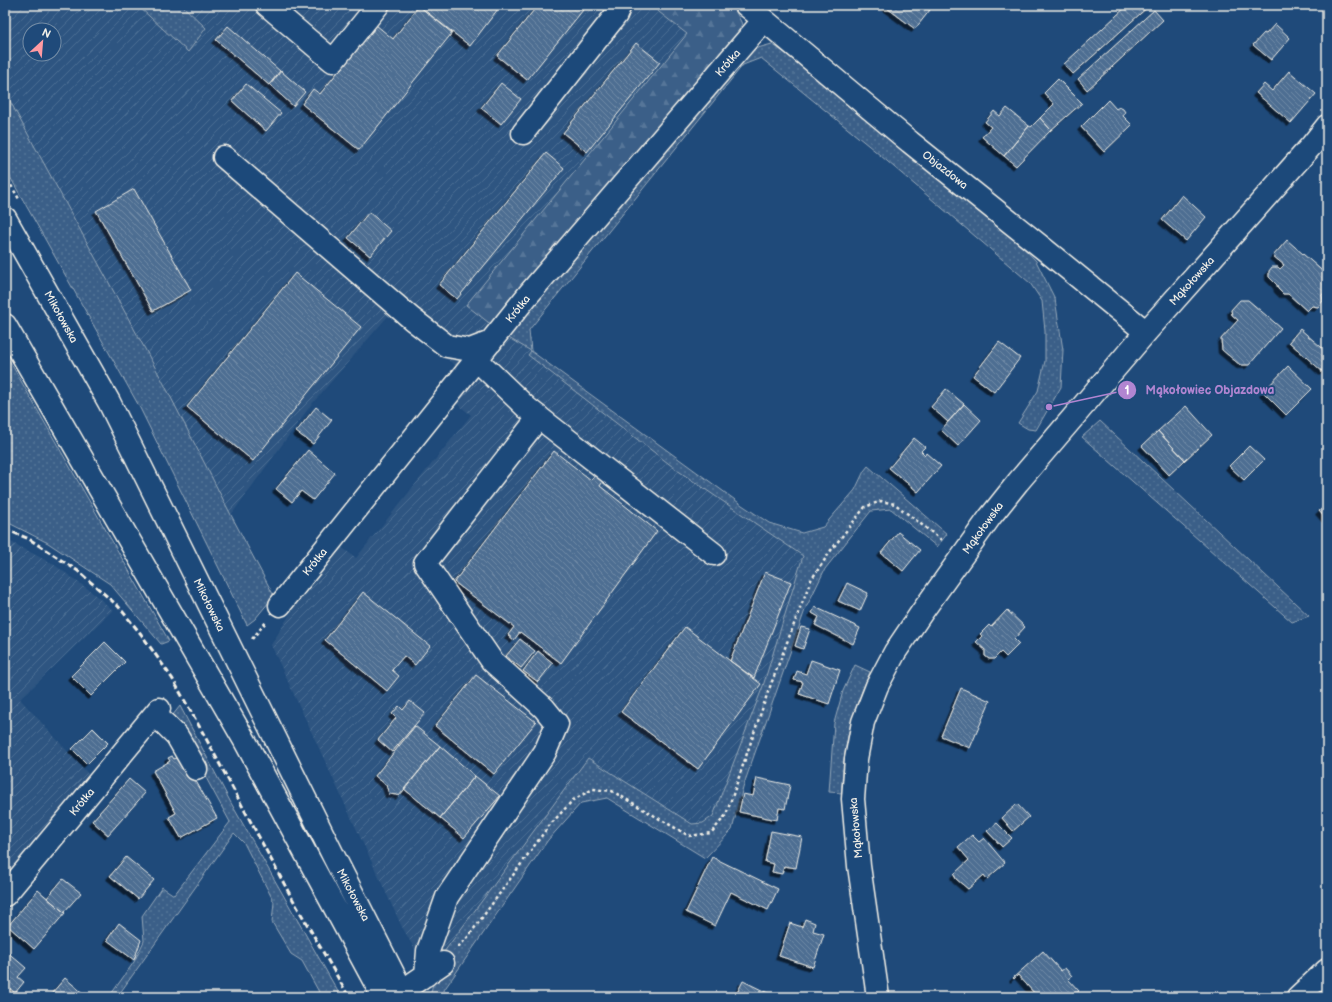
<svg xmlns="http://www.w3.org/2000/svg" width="1332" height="1002" font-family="'Balsamiq Sans',sans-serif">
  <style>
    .industrial { fill: url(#industrial-furrows); fill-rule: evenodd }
    .green { fill: url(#green-dots); stroke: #97a8b8 }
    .forest { fill: url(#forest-firs); stroke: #97a8b8 }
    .building { fill: url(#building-back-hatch); stroke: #f4f1e8; filter: url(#shadow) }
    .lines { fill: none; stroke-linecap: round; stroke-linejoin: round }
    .minor-casing { stroke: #f4f1e8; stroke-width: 25 }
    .major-casing { stroke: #f4f1e8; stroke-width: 25 }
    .path { stroke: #f4f1e8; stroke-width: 2.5; stroke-dasharray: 3 3; stroke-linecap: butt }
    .minor { stroke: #1f4a7a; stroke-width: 22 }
    .major { stroke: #1f4a7a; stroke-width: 22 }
    .rail { stroke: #f4f1e8; stroke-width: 3; stroke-dasharray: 6 3; stroke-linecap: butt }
    .labels { text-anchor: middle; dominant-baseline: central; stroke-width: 3.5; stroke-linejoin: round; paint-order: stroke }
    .street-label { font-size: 11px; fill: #f4f1e8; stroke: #1f4a7a }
    .leader { fill: none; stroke: #b185d1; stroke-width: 1.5 }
    .callout-dot { fill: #b185d1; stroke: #1f4a7a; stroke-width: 1.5 }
    .mark-label { font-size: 12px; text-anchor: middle; font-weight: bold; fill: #fff }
    .callout-label { font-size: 12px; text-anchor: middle; font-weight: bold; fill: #b185d1; stroke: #1f4a7a; stroke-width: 3.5; stroke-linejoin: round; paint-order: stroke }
  </style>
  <defs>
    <pattern id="industrial-furrows" width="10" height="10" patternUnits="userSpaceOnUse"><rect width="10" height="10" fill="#2d5581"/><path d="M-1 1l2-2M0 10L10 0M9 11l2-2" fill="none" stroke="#4c6e93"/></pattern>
    <pattern id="green-dots" width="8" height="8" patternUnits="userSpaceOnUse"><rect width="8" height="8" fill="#3a5f88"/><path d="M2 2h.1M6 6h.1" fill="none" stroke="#577699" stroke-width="1.8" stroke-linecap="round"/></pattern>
    <pattern id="forest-firs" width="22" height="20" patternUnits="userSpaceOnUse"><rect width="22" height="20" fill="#3a5f88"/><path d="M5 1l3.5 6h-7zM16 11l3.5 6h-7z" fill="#577699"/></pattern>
    <pattern id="building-back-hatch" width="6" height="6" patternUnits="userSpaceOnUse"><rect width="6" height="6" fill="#4d6e92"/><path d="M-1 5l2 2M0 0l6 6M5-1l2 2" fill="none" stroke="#708aa6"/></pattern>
    <filter id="shadow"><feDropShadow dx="-3.5" dy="3.5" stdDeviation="0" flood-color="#0009"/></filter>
  </defs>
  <rect width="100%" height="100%" fill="#1f4a7a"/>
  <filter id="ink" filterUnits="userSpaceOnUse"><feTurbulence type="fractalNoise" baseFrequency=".025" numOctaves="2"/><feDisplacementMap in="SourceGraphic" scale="8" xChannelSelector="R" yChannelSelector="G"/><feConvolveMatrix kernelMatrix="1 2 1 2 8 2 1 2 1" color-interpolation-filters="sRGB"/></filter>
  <g filter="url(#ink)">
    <path class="industrial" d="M5 5H729L735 10 742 24 459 368 388 316 311 405 231 515 163 382 5 92ZM30 30H54V54H30Z
      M507 337 531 351 528 355 677 470 803 556 763 686 713 816 703 823 692 824 588 758 433 982 401 925 271 645 298 601 340 546 356 558 471 415 455 402Z
      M5 539 53 564 88 589 113 610 20 699 91 777 5 880Z"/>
    <path class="green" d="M137 5H182L206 28 188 52Z
      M772 44 789 56 1005 228 1036 261 1055 299 1063 350 1061 387 1036 430 1028 429 1018 423 1038 391 1045 361V331L1042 301 1030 283 874 150 761 58 743 65 529 330 531 351 742 505 769 523 802 533 823 527 855 490 864 471 868 466 947 534 937 547 891 509 871 511 825 569 805 610 743 787 732 830 705 858 607 798 581 803 548 840 444 990 446 997H430L438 960 588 758 692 824 703 823 713 816 763 686 803 556 677 470 528 355 531 351 507 337 607 214 754 49Z
      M5 92 163 382 231 515 274 596 255 619 247 625 139 406 5 168Z
      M5 353 169 641 161 644 110 584 48 543 5 521Z
      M1100 421 1309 616 1292 622 1082 437Z
      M855 665 870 672C852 713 842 748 842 793L829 792 834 723 843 691Z
      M180 706 231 803 341 997H310L319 992 302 961 291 954 272 922 274 902 244 843 234 833 117 997H109L134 962 144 941 142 916 162 887 174 895 230 822 185 739 169 720Z"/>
    <path class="forest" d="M650 5H729L735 10 742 24 735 38 493 326 466 305 687 34Z"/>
    <path class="building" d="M420 5H501L470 46 419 6Z
      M538 5H587L527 80 497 56Z
      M883 5H923L930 10 915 29Z
      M1128 5H1150L1073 74 1064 64Z
      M419 6 452 33 359 150 302 104 313 89 320 94 376 25 393 39Z
      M1154 10 1163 20 1087 90 1078 79Z
      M1275 24 1290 38 1271 60 1253 45 1264 33 1266 34Z
      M228 26 280 71 269 85 216 40Z
      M636 43 660 62 587 152 563 133Z
      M281 71 305 92 293 106 270 85Z
      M1289 71 1316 94 1291 123 1256 93 1264 84 1272 91Z
      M1058 79 1082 103 1051 130 1040 118 1054 104 1044 93Z
      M501 83 521 99 501 124 481 108Z
      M246 84 281 113 266 131 232 101Z
      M1108 100 1116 109 1119 107 1123 109 1125 112 1123 116 1132 125 1104 152 1081 127Z
      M1007 108 1029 126 1004 156 982 137 991 127 985 122 994 111 1000 116Z
      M1040 118 1051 130 1016 166 1004 156 1029 126 1031 127Z
      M546 153 564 168 457 299 439 285Z
      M134 189 191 290 153 311 96 211Z
      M1182 195 1206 217 1186 241 1162 220Z
      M369 212 391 231 370 256 348 238Z
      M1287 240 1327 275V289L1322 295 1323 301 1318 307 1312 306 1307 311 1288 294H1283L1278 289 1277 285 1269 277V271L1272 267H1278L1280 269 1284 265 1273 256Z
      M295 273 361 327 253 461 187 407Z
      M1240 300H1248L1281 328 1249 365H1240L1222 350 1221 339 1238 320 1232 315 1231 310Z
      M1300 329 1327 352V367L1323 372 1289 342Z
      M999 342 1020 358 994 392 973 376Z
      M1288 366 1312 389 1286 415 1263 392Z
      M946 389 964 404 948 422 931 407Z
      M964 404 981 420 958 446 941 430Z
      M1186 406 1212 435 1185 460 1158 431Z
      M316 407 332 420 313 444 296 432Z
      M1158 431 1185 460 1169 475 1142 446Z
      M914 438 925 447 921 451 925 455 926 453 941 466 918 492 889 468Z
      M1249 446 1264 460 1244 480 1229 466Z
      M308 450 335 473 313 500 301 491 292 502 276 489Z
      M554 451 591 480 596 474 604 480 600 486 657 531 561 663 520 632 514 640 508 635 514 627 454 582Z
      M1327 504V520L1319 511Z
      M898 532 920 550 903 571 881 553Z
      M765 572 791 582 754 678 730 661Z
      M847 583 868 593 860 611 838 601Z
      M363 592 430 646 415 665 404 656 392 670 399 676 387 691 325 640Z
      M815 607 860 628 853 644 815 625 819 617 812 613Z
      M1007 610 1025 627 1014 639 1019 644 1006 657 1001 652 994 659H989L985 656V650L976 642 982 636 980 634 989 625 991 627Z
      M685 627 761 684 698 769 621 712Z
      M801 627 810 629 803 649 795 646Z
      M520 639 535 651 521 668 506 656Z
      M105 642 125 662 91 696 71 676Z
      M538 651 553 663 538 682 523 671Z
      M811 660 840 670 829 704 799 694 803 682 794 680 797 671 806 674Z
      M476 675 536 722 494 774 435 726Z
      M961 688 990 701 970 748 941 736Z
      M410 701 425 713 392 752 378 740 396 718 392 714 399 706 403 710Z
      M415 726 440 746 399 796 397 795 389 794 386 785 375 776Z
      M93 728 108 743 87 764 72 749Z
      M440 746 475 776 440 818 404 789Z
      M181 755 217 818 181 838 169 817 176 813 153 771 170 761 168 758 172 756 174 759Z
      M475 776 500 796 464 838 440 818Z
      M757 778 790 785 785 809 779 808 777 820 739 812 743 794 753 796Z
      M129 779 145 793 108 835 92 821Z
      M1017 804 1029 817 1013 831 1002 818Z
      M997 823 1012 838 1002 847 987 831Z
      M771 831 802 837 796 868 784 866 782 874 772 872 774 864 765 862Z
      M972 835 979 842 984 838 1005 863 987 879 984 875 968 889 956 879 954 874 969 860 958 847Z
      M126 857 154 880 138 899 110 876Z
      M712 857 778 889 768 910 731 892 715 926 686 912Z
      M63 879 81 893 64 912 47 898Z
      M38 890 65 913 34 949 8 926Z
      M805 919 815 923 813 931 824 934 813 967 779 956 790 923 802 927Z
      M119 923 141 940 134 960 107 940Z
      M5 950 26 968 18 977 24 982 15 993 9 988 5 993Z
      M1043 951 1061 971 1065 968 1072 976 1068 979 1079 991 1072 997H1031L1035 994 1018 975 1014 979 1013 978Z
      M65 978 85 995 83 997H55L51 994Z
      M743 981 776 997H735Z"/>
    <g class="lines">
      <g class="minor-casing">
        <path id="minor" d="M267 5 333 61 378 5
          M746 5 910 142 1044 249 1146 332
          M523 133 616 15 620 5
          M224 157 412 319 447 346 470 350 491 342
          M477 360 527 408 714 554
          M280 605 528 295 764 20
          M154 715 165 724 177 736 196 769
          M5 895 159 709
          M426 975 428 951 447 897 545 752 557 724 544 708 492 661 425 563 539 417
          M402 991 443 963
          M878 997 859 866 853 799 856 759 863 722 877 686 895 652 922 612 990 517 1018 482 1146 332 1312 145 1327 126
          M1298 997 1327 970"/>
      </g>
      <g class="major-casing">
        <path id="major" d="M5 218 109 402 334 857 405 997
          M5 325 245 741 383 997"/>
      </g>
      <path class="path" d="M1325 168H1327
        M5 175 19 199
        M252 639 266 622
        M458 947 468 937 548 827 573 800 593 789 612 791 689 836 711 833 726 815 768 692 811 580 832 549 865 507 881 501 895 504 944 542"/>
      <use href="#minor" class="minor"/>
      <use href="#major" class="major"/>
      <path class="rail" d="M5 529 29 539 78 571 118 606 141 634 172 678 203 733 288 891 349 997"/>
    </g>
  </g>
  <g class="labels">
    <g class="street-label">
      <text transform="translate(728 63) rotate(-49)">Krótka</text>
      <text transform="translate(945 170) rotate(38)">Objazdowa</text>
      <text transform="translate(1192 281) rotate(-48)">Mąkołowska</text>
      <text transform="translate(518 309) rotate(-51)">Krótka</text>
      <text transform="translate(61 317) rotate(61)">Mikołowska</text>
      <text transform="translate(983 528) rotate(-54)">Mąkołowska</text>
      <text transform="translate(315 562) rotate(-51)">Krótka</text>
      <text transform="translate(209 605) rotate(64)">Mikołowska</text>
      <text transform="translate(82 802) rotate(-50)">Krótka</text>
      <text transform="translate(856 828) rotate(-95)">Mąkołowska</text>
      <text transform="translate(353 895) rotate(62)">Mikołowska</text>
    </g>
  </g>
  <path class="leader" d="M1049 407L1127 390"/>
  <g class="callout-dot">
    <circle cx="1049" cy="407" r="4"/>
    <circle cx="1127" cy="390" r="10"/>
  </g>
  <g class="mark-label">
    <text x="1127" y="394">1</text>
  </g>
  <g class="callout-label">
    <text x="1210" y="394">Mąkołowiec Objazdowa</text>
  </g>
  <rect width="1332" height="1002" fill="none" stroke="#1f4a7a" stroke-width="20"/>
  <rect x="10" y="10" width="1312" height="982" fill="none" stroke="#f4f1e8" stroke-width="1.5" filter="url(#ink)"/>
  <g transform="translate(42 42) rotate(26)"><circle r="19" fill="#1f4a7a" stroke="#748da6"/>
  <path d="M0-3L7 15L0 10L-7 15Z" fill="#ff9aa2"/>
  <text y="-6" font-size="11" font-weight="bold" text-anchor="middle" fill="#f4f1e8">N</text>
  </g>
</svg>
